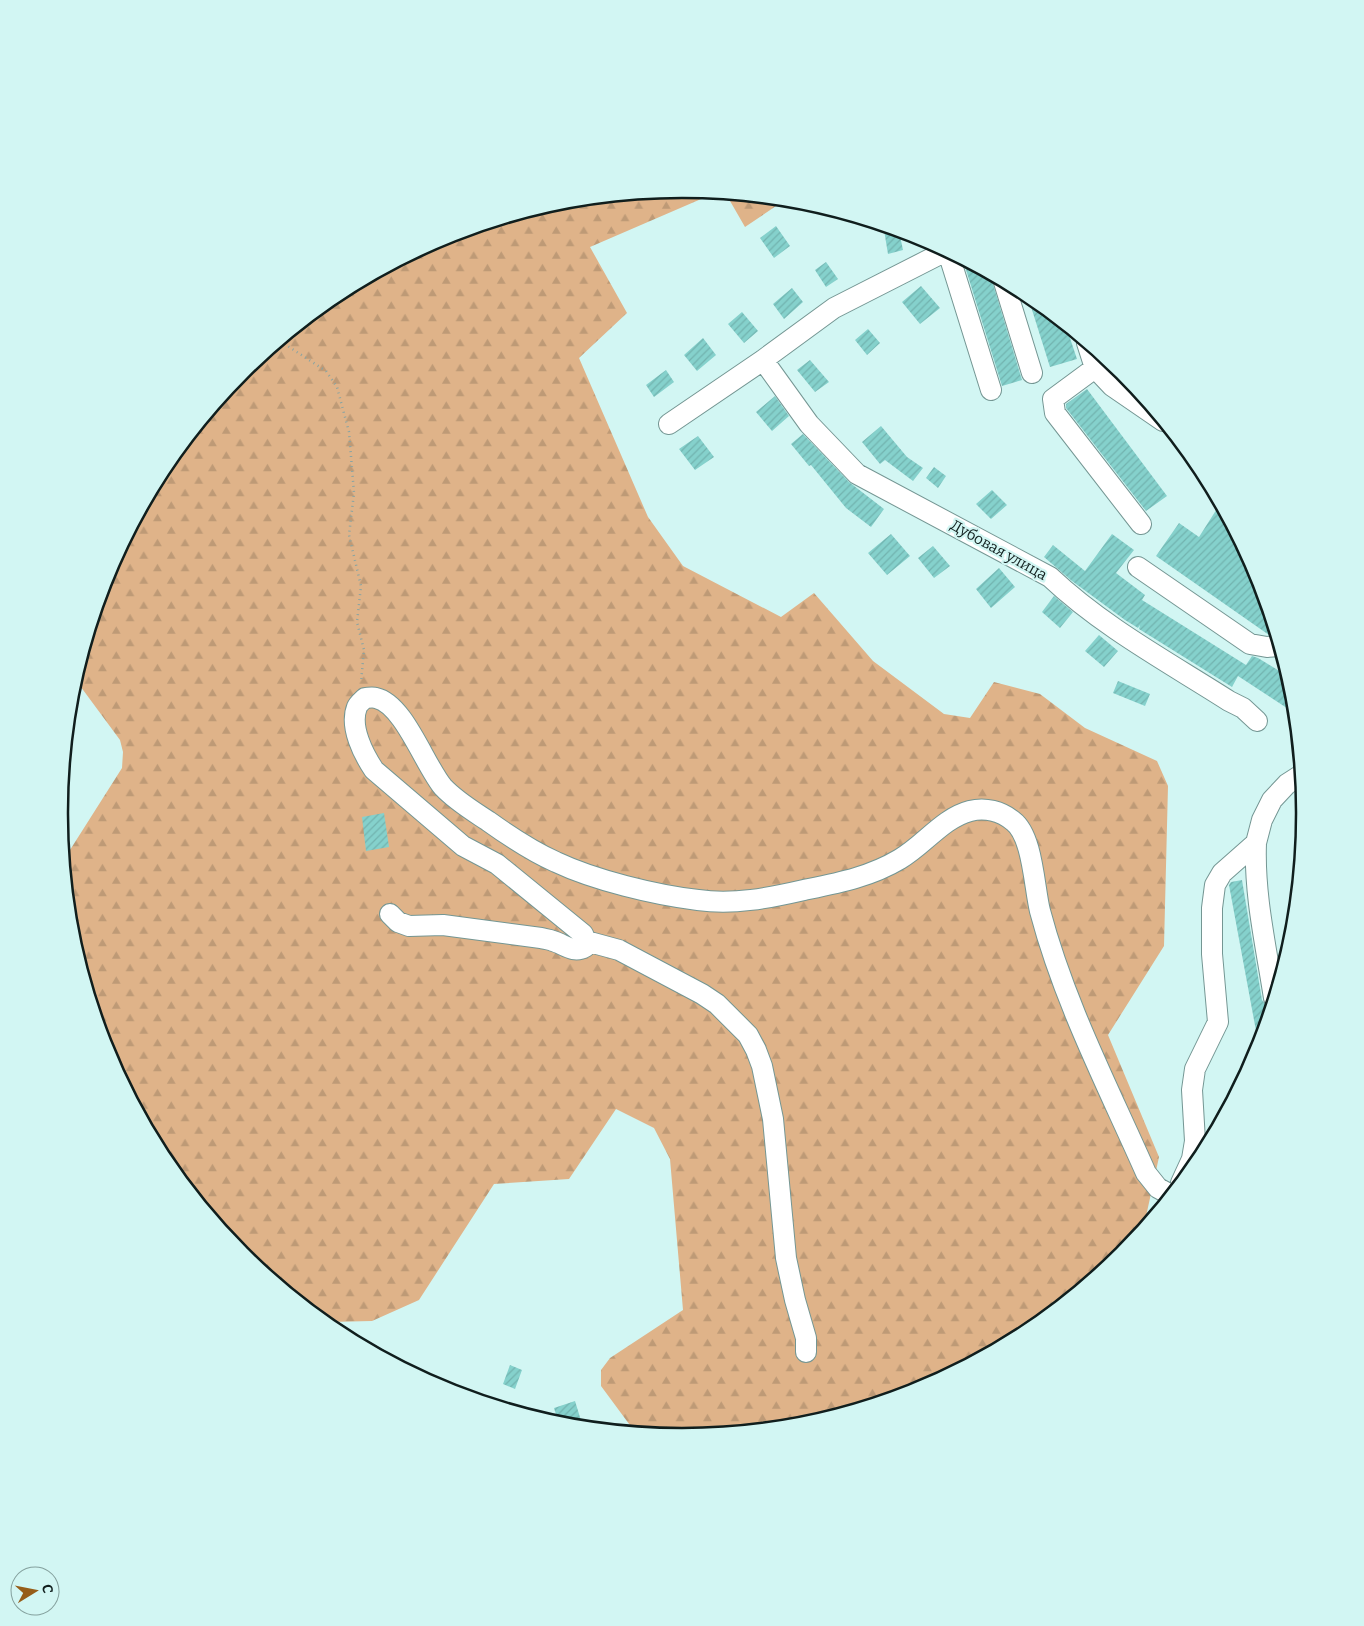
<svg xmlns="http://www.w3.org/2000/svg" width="1364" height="1626" font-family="Bitter,serif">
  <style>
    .forest { fill: url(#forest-firs) }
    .building { fill: url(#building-hatch) }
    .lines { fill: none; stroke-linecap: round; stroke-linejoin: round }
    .minor-casing { stroke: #749693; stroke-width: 22 }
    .path { stroke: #89a4a2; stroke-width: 2.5; stroke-dasharray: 1 4; stroke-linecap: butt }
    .minor { stroke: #fff; stroke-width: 20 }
    .labels { text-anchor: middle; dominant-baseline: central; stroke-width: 4.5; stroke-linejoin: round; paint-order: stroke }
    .street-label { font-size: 15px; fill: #101e1d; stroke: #d2f6f3 }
    .rim { fill: none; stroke: #101e1d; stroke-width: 2.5 }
  </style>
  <defs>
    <pattern id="forest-firs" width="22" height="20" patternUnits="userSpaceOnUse" patternTransform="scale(1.25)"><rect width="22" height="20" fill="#dfb389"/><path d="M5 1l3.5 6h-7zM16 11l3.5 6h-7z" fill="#be9a76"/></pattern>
    <pattern id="building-hatch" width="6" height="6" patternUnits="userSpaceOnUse" patternTransform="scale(1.25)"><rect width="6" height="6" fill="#85d1cc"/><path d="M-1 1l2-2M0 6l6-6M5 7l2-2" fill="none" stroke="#72b3af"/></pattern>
  </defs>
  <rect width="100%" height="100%" fill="#d2f6f3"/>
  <path class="forest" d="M682 190 715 193 590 247 627 313 579 358 648 517 683 566 781 617 814 593 873 661 944 714 970 718 994 682 1040 694 1085 728 1157 761 1168 786 1164 946 1108 1035 1159 1157 1145 1221V1226L1122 1254 1028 1331 920 1389 803 1424 682 1436 635 1432 601 1386V1370L610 1358 683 1310 670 1159 654 1128 616 1109 569 1179 494 1184 419 1300 372 1321 329 1322 328 1325 241 1253 164 1159 106 1051 71 934 63 861 122 768 123 752 120 740 75 679 106 574 164 467 242 372 336 295 444 237 554 204 572 205 573 201Z
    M726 194 771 199 776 206 745 227Z"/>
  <path class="building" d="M776 226 790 246 774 258 760 238Z
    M891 228 899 231 903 250 888 254 884 230Z
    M963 260 990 274 1022 380 1002 386Z
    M826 262 838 279 826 287 815 270Z
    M921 286 940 308 920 324 902 302Z
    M792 288 803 302 784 319 773 304Z
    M1027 294 1066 326 1077 359 1050 367Z
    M742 312 758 331 744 343 728 324Z
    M868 329 880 343 867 355 855 340Z
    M703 338 716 355 697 371 684 355Z
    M810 360 829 382 815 392 797 370Z
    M666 370 674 382 654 397 646 385Z
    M1087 389 1167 496 1146 511 1066 408V404Z
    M775 396 789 416 772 431 756 412Z
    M881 426 907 457 923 468 913 481 885 460 880 464 862 442Z
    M803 434 849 482 884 509 871 527 846 508 811 465 809 466 791 444Z
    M698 436 714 457 695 470 679 449Z
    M934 467 946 476 938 488 926 478Z
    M992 490 1007 505 991 519 976 504Z
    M1220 504 1258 575 1276 634 1269 635 1156 556 1179 523 1199 537Z
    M891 534 910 556 887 575 868 553Z
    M1112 534 1134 550 1116 573 1145 595 1142 600 1246 665 1252 656 1258 658 1289 677 1293 692 1296 714 1238 676 1232 687 1139 629 1140 625 1138 628 1125 620 1072 581 1044 557 1053 545 1085 571Z
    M933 546 950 566 934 578 918 558Z
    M999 568 1015 587 991 608 976 589Z
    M1054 596 1073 612 1060 628 1042 612Z
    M1099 635 1118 651 1104 667 1085 651Z
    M1118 681 1150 694 1145 706 1113 693Z
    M384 813 389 847 366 851 362 817Z
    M1242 880 1262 1000 1268 1008 1269 1014 1259 1047 1229 885 1231 882Z
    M510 1365 522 1370 515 1389 503 1384Z
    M575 1401 583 1427 559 1424 554 1408Z"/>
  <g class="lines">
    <g class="minor-casing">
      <path id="minor" d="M948 252 991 390
        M1004 282 1032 373
        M1087 343 1095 368 1112 386 1163 421
        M763 360 809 424 857 474 1050 577C1103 627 1168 662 1229 701L1243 708 1257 721
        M1095 368 1053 399 1055 413 1141 524
        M669 424 763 360 834 308 946 251
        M1138 567 1250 644 1267 647 1279 646
        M1256 843C1254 895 1266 946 1274 998
        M390 914 398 922 409 926 443 925 541 938C545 939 549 939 553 941 564 944 573 954 585 947L586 941 583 934 497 864 463 846 374 770C364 755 349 727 357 707 358 704 362 701 365 698 368 698 372 697 376 698 404 704 425 766 443 787 456 801 473 811 488 821 509 836 531 851 556 862 594 880 655 895 698 900 734 905 769 898 804 890 838 883 870 877 900 859 924 845 943 818 970 811 985 807 1001 811 1013 821 1033 836 1034 887 1040 911 1064 1002 1108 1087 1146 1173L1158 1188 1171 1195
        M586 941 619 950 702 994 717 1004 748 1035 756 1050 762 1066 773 1119 786 1258 795 1300 806 1338V1352
        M1181 1183 1192 1159 1195 1141 1192 1090 1195 1069 1218 1022 1212 954V908L1215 885 1222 873 1256 843 1262 820 1272 800 1287 784 1301 775"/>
    </g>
    <path class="path" d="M280 341 326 371 337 387 349 432 354 493 349 535 361 586 357 622 364 650 361 682"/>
    <use href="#minor" class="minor"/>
  </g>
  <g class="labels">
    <g class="street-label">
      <text transform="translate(999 550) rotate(29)">Дубовая улица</text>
    </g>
  </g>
  <path d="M0 0H1364V1626H0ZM682 198H682A614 614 0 0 1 1296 812V814A614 614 0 0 1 682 1428H682A614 614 0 0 1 68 814V812A614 614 0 0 1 682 198Z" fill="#d2f6f3" fill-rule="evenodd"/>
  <path class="rim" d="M682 198H682A614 614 0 0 1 1296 812V814A614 614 0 0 1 682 1428H682A614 614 0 0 1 68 814V812A614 614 0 0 1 682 198Z"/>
  <g transform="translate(35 1591) rotate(80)"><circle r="24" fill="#d2f6f3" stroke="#84a09d"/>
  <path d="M0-4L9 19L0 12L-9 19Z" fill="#965d19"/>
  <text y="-8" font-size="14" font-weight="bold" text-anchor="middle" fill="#101e1d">С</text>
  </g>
</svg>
